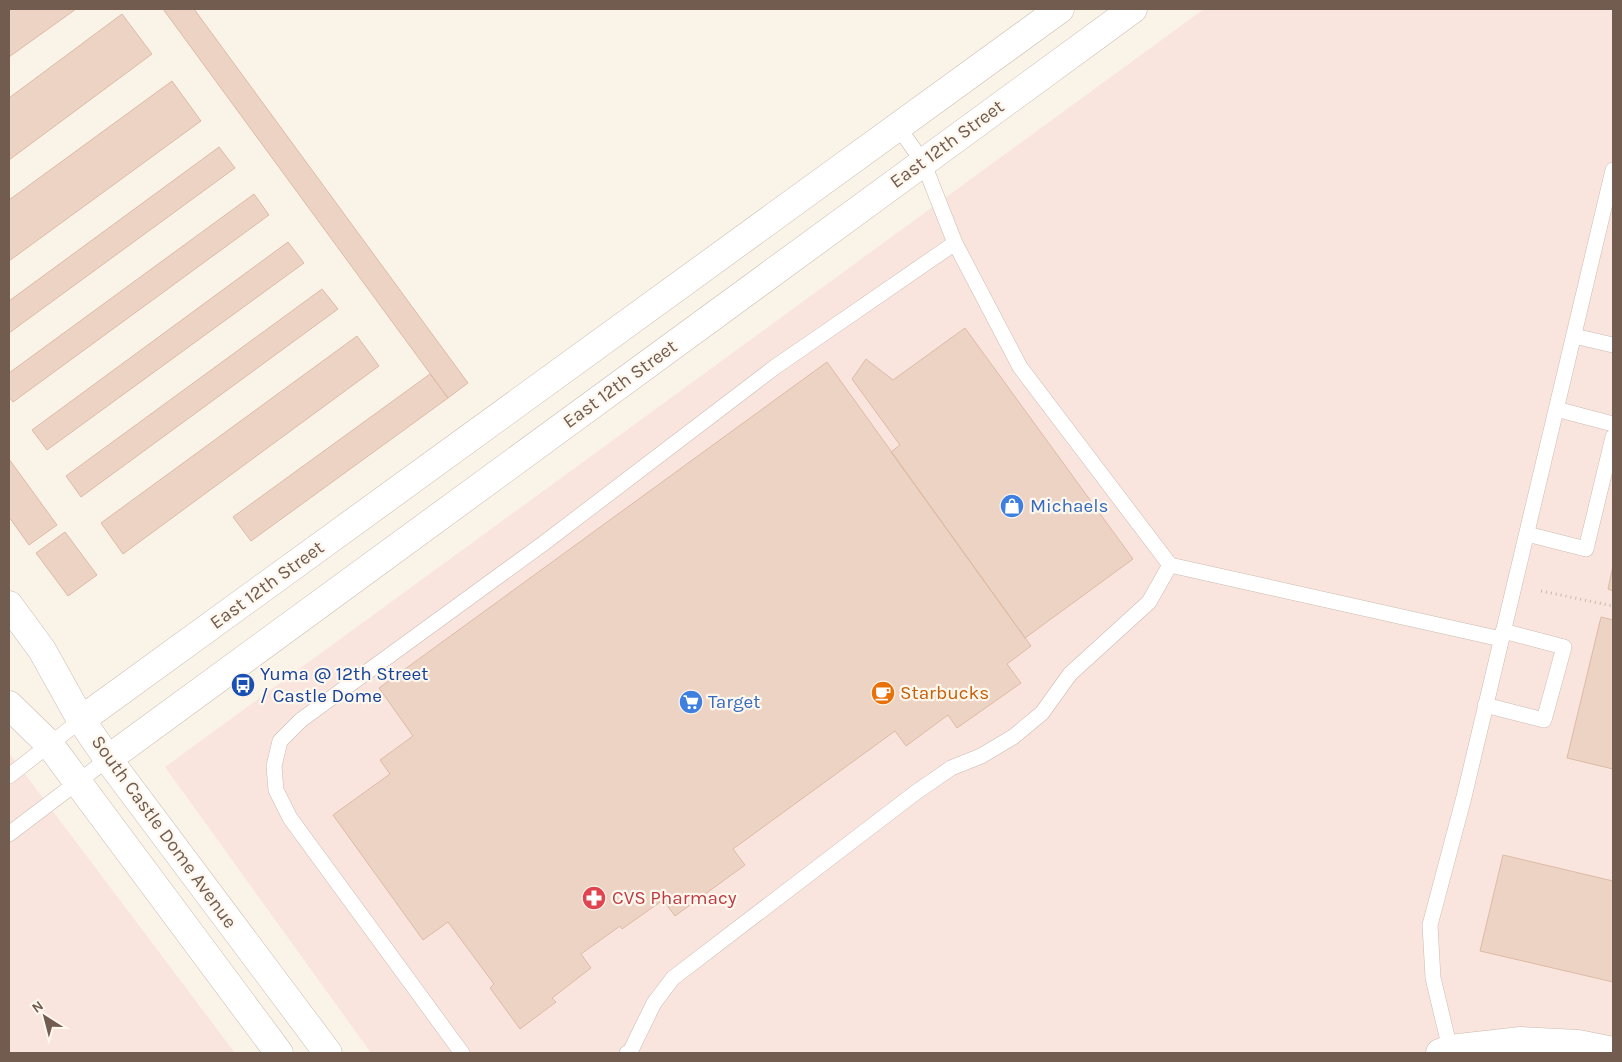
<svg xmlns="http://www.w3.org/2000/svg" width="1622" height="1062" font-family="Karla,sans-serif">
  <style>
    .commercial { fill: #f9e5de }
    .building { fill: #edd3c3; stroke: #ddbaa5 }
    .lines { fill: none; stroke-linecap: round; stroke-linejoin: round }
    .service-casing { stroke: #cbbbaf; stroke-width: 16 }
    .minor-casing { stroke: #cbbbaf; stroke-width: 29 }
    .tertiary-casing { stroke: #cbbbaf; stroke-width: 29 }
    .path { stroke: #d1b6a6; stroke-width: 3; stroke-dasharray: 1 4; stroke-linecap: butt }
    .service { stroke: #fff; stroke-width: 15 }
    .minor { stroke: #fff; stroke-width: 28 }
    .tertiary { stroke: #fff; stroke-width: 28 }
    .labels { text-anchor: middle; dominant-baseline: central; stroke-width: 4.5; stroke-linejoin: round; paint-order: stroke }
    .street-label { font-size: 19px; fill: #725b4f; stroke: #fdf7ee }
    .shop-label { font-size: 19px; fill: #366cbe; stroke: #fdf7ee; text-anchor: start }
    .transit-label { font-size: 19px; fill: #164399; stroke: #fdf7ee; text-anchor: start }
    .food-label { font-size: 19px; fill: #c56008; stroke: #fdf7ee; text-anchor: start }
    .health-label { font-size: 19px; fill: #be3a42; stroke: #fdf7ee; text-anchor: start }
  </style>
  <rect width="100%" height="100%" fill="#faf3e8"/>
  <path class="commercial" d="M1204 9H1613V1053H371L165 767Z
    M9 753 235 1053H9Z"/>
  <path class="building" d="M9 9H76L9 57Z
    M163 9H194L468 383 448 398Z
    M122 14 152 54 9 160V98Z
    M172 81 201 121 9 261V200Z
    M219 147 235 168 9 333V301Z
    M254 194 269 215 13 402 9 397V373Z
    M288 242 304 263 47 450 32 430Z
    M322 289 338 309 81 497 66 476Z
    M965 328 1133 559 1025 638 891 452 900 445 852 379 866 359 893 380Z
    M357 336 379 366 123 554 101 523Z
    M827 362 1031 646 1007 664 1021 683 957 728 948 715 906 746 895 731 733 849 745 865 675 916 663 900 622 929 620 926 581 954 591 968 552 998 556 1002 520 1029 490 988 494 984 448 922 423 940 333 815 390 774 380 760 413 736 379 688Z
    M430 374 448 398 251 541 233 517Z
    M9 459 57 525 29 545 9 517Z
    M65 532 97 575 68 596 36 553Z
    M1613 566V591L1608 589Z
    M1601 617 1613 620V769L1567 758Z
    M1503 855 1613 881V982L1480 951Z"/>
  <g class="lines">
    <g class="service-casing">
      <path id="service" d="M1574 336 1613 345
        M1556 409 1613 424
        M1527 534 1586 549 1613 437
        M1170 565 1501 639
        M1485 705 1544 720 1564 647 1503 631
        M9 776 81 720
        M9 834 108 759
        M1450 1049 1433 978 1430 925 1464 797 1613 170
        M462 1053 290 818 276 790 274 766 280 741 301 720 544 543 775 367 955 243
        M627 1053 631 1050 654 1003 673 978 915 793 951 768 981 756 1013 737 1042 713 1070 674 1149 602 1170 565 1020 367 955 243 923 162 898 127"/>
    </g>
    <g class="minor-casing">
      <path id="minor" d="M81 720 1060 9
        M108 759 1133 9"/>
    </g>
    <g class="tertiary-casing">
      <path id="tertiary" d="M9 605 42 650 81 720 108 759 328 1053
        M9 705 50 745 279 1053
        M1440 1053 1450 1049 1521 1041 1578 1044 1613 1051"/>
    </g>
    <path class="path" d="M1541 591 1613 606"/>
    <use href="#service" class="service"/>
    <use href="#minor" class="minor"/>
    <use href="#tertiary" class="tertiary"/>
  </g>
  <defs>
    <g id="shop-disc" transform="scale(1.25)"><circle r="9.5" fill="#3f7fe0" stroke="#fdf7ee"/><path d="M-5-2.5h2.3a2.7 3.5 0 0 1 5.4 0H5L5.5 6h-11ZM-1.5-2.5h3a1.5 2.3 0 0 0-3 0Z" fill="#fff"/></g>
    <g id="bus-disc" transform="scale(1.25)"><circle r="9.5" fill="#1a4fb4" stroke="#fdf7ee"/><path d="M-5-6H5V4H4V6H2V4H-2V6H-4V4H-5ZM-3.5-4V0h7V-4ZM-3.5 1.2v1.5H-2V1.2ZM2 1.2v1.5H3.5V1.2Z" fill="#fff"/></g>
    <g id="cafe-disc" transform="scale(1.25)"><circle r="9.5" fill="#e8710a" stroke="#fdf7ee"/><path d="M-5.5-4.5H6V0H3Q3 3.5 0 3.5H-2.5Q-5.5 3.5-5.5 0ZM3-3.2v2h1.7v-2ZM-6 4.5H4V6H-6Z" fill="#fff"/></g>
    <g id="supermarket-disc" transform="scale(1.25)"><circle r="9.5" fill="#3f7fe0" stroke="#fdf7ee"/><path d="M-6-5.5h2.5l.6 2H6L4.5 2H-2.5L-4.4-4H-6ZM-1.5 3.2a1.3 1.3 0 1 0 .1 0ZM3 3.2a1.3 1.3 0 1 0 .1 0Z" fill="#fff"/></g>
    <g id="pharmacy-disc" transform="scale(1.25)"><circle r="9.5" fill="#e0444e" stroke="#fdf7ee"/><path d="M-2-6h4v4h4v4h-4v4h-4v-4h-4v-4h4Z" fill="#fff"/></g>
  </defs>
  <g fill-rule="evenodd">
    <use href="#shop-disc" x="1012" y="506"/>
    <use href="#bus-disc" x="243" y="685"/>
    <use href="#cafe-disc" x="883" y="693"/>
    <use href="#supermarket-disc" x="691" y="702"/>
    <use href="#pharmacy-disc" x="594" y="898"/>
  </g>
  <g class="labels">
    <g class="street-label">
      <text transform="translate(947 144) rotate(-36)">East 12th Street</text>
      <text transform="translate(620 384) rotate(-36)">East 12th Street</text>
      <text transform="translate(267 585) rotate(-36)">East 12th Street</text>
      <text transform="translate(164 832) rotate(54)">South Castle Dome Avenue</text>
    </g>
    <g class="shop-label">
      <text x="1030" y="506">Michaels</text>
      <text x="708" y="702">Target</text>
    </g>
    <g class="transit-label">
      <text x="260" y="674">Yuma @ 12th Street<tspan x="260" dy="22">/ Castle Dome</tspan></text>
    </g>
    <g class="food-label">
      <text x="900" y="693">Starbucks</text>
    </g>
    <g class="health-label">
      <text x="612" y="898">CVS Pharmacy</text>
    </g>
  </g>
  <rect width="1622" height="1062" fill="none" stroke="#725b4f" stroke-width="20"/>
  <g transform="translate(45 1017) rotate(324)" stroke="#fdf7ee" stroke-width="4" paint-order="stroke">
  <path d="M0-4L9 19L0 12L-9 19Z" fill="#725b4f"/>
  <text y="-8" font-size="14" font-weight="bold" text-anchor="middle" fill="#725b4f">N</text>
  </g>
</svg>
